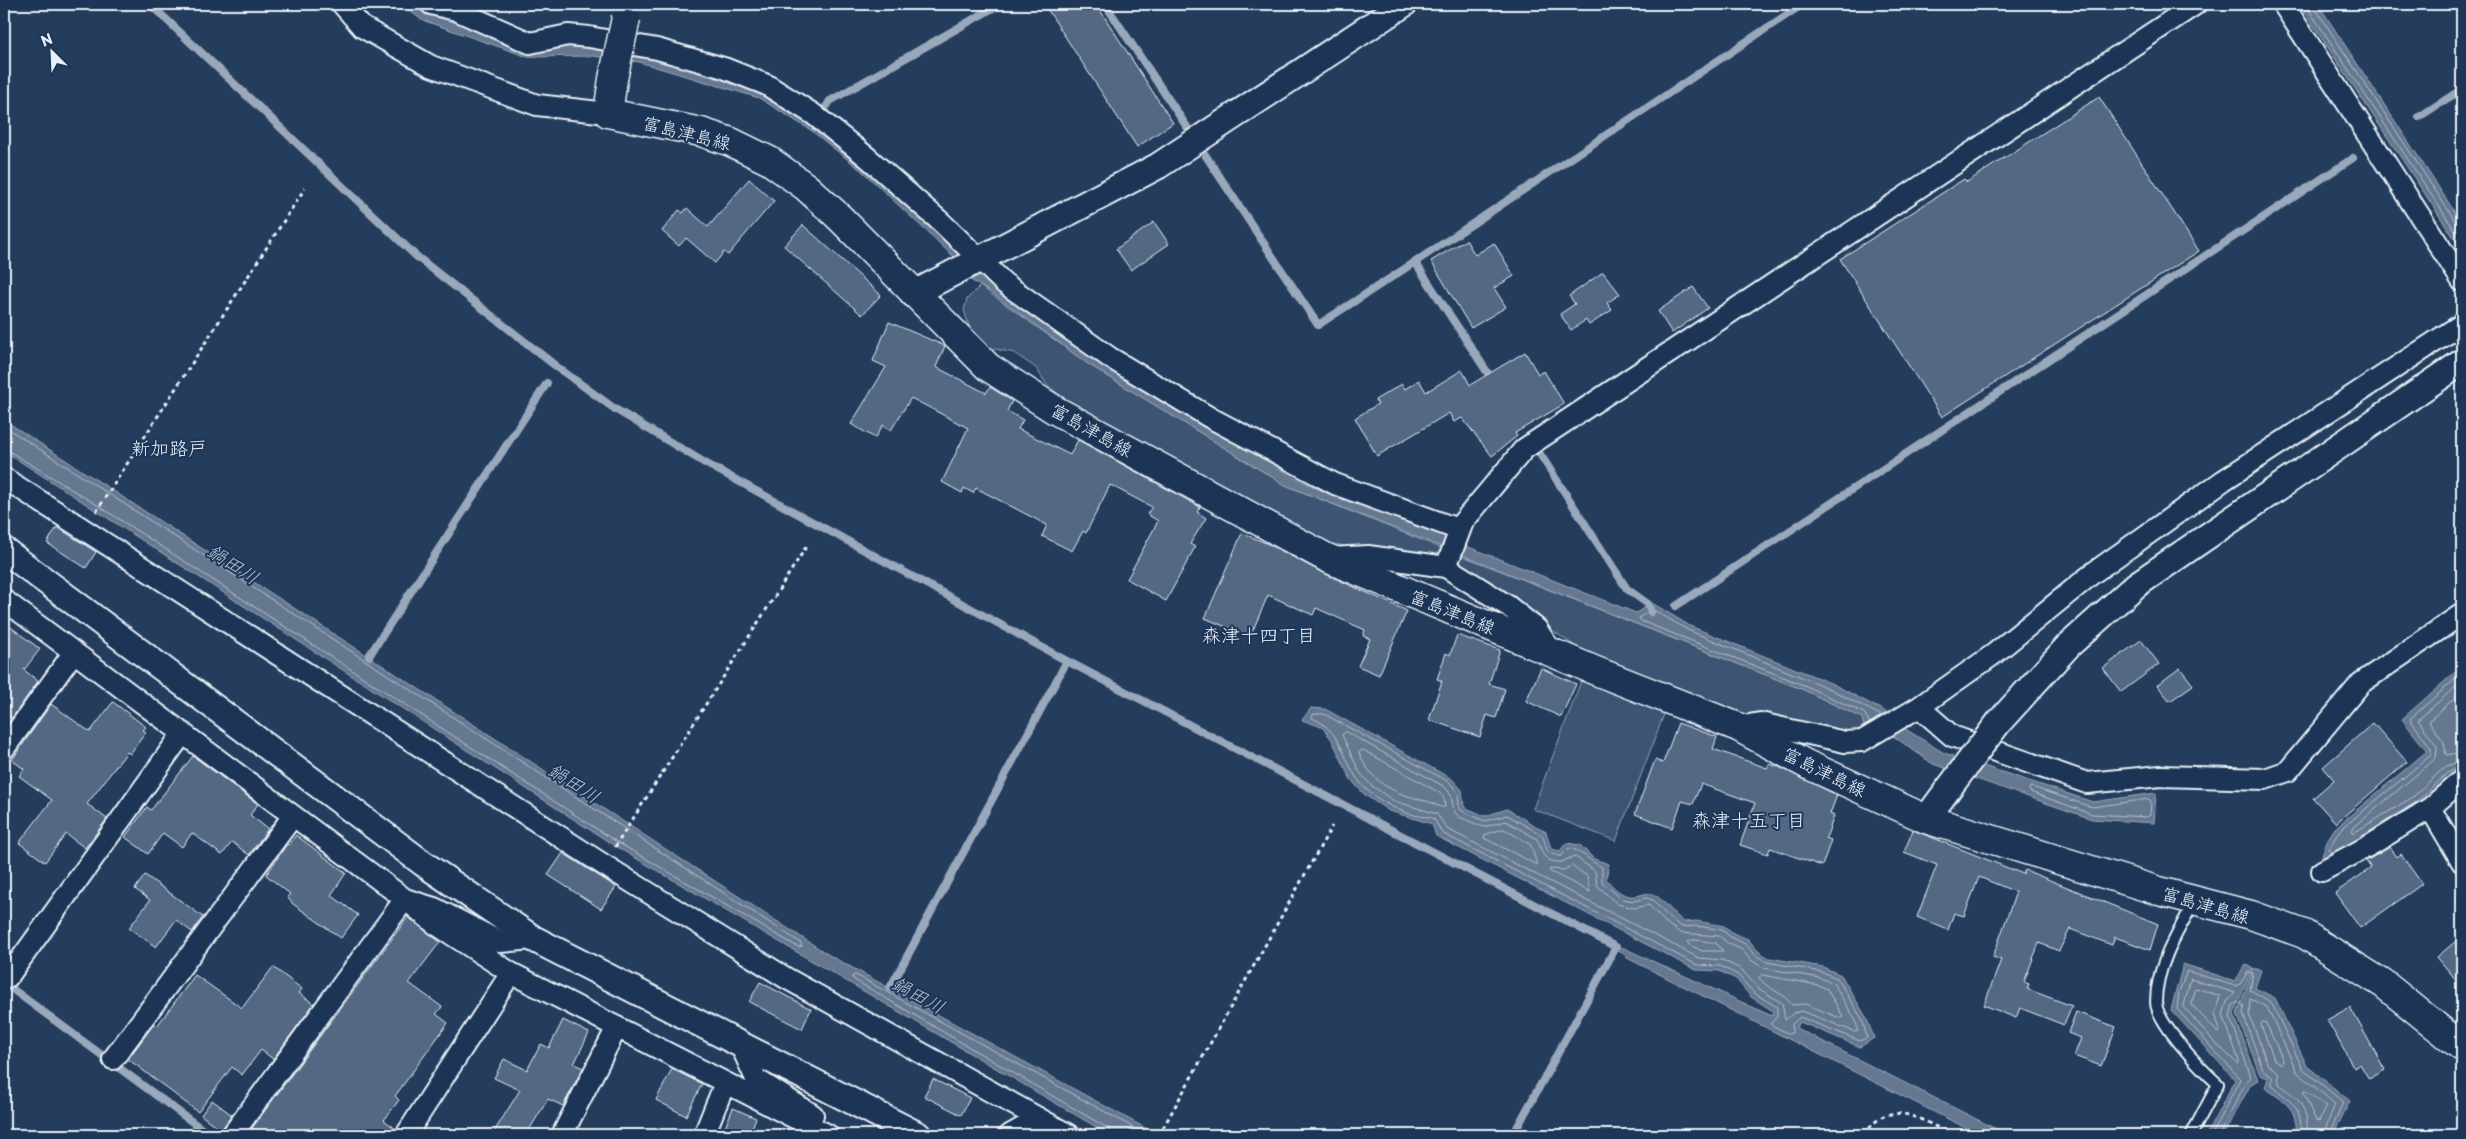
<svg xmlns="http://www.w3.org/2000/svg" width="2466" height="1139" font-family="'Playpen Sans','Klee One',sans-serif">
  <style>
    .green { fill: #3e5472; stroke: #93a2b5 }
    .water { fill: #657890; stroke: #99a8ba }
    .lines { fill: none; stroke-linecap: round; stroke-linejoin: round }
    .shore { stroke: #b4c1ce; stroke-width: 1 }
    .stream { stroke: #99a8ba; stroke-width: 8 }
    .building { fill: #536782; stroke: #e8f1f8 }
    .service-casing { stroke: #e8f1f8; stroke-width: 14 }
    .minor-casing { stroke: #e8f1f8; stroke-width: 24 }
    .tertiary-casing { stroke: #e8f1f8; stroke-width: 29 }
    .secondary-casing { stroke: #e8f1f8; stroke-width: 31 }
    .path { stroke: #e8f1f8; stroke-width: 3; stroke-dasharray: 4 4; stroke-linecap: butt }
    .service { stroke: #1d3557; stroke-width: 10 }
    .minor { stroke: #1d3557; stroke-width: 20 }
    .tertiary { stroke: #1d3557; stroke-width: 25 }
    .secondary { stroke: #1d3557; stroke-width: 28 }
    .tertiary-bridge-casing { stroke: #e8f1f8; stroke-width: 29; stroke-linecap: butt }
    .secondary-bridge-casing { stroke: #e8f1f8; stroke-width: 31; stroke-linecap: butt }
    .tertiary-bridge { stroke: #1d3557; stroke-width: 25 }
    .secondary-bridge { stroke: #1d3557; stroke-width: 28 }
    .labels { text-anchor: middle; dominant-baseline: central; stroke-width: 4; stroke-linejoin: round; paint-order: stroke }
    .street-label { font-size: 18px; fill: #e8f1f8; stroke: #1d3557 }
    .neighbourhood-label { font-size: 19px; fill: #e8f1f8; stroke: #1d3557 }
    .water-label { font-size: 19px; font-style: italic; fill: #b4c1ce; stroke: #1d3557 }
  </style>
  <rect width="100%" height="100%" fill="#253d5d"/>
  <filter id="ink" filterUnits="userSpaceOnUse"><feTurbulence type="fractalNoise" baseFrequency=".02" numOctaves="2"/><feDisplacementMap in="SourceGraphic" scale="10" xChannelSelector="R" yChannelSelector="G"/><feConvolveMatrix kernelMatrix="1 2 1 2 8 2 1 2 1" color-interpolation-filters="sRGB"/></filter>
  <g filter="url(#ink)">
    <path class="green" d="M980 286 1088 364 1285 485 1441 548 1437 554 1423 559 1333 544 1241 498 1064 398 1047 385 1036 368 1014 353 986 347 971 332 964 310 967 299Z
      M1460 555 1804 690 1862 718 1864 726 1853 733 1836 734 1761 716 1729 712 1581 650 1460 567 1456 562Z
      M1583 676 1666 709 1616 841 1533 809Z"/>
    <path class="water" d="M400 4H417L435 13 571 43 641 54 723 76 763 92 823 129 965 254 1246 447 1293 477 1331 495 1418 527 1447 534 1466 546 1636 613 1652 603 1690 626 1833 684 1886 712 1907 730 1944 753 2093 802 2156 793 2154 823 2092 819 1933 764 1893 736 1864 726 1862 718 1804 690 1285 485 1088 364 992 293 969 279 955 258 862 171 812 131 759 98 639 62 593 56 528 57 422 20Z
      M2299 4H2318L2462 223V250Z
      M4 420 829 955 1158 1135H1110L615 846 4 451Z
      M2462 666V770L2451 777 2419 806 2319 864 2328 839 2335 828 2427 751 2402 719Z
      M1311 708 1325 709 1452 779 1462 790 1464 807 1485 816 1507 809 1546 832 1551 849 1560 851 1566 843 1580 845 1594 859 1609 864 1606 879C1614 888 1623 898 1636 896 1643 895 1648 891 1655 895 1664 900 1674 915 1684 922L1696 921 1724 926 1735 934 1748 939 1758 951 1769 958 1823 967 1841 975 1866 1017 1874 1038 1860 1047 1800 1022 1796 1028 2008 1135H1980L1627 958 1616 947 1624 948 1772 1016 1773 1011 1751 997 1736 979 1719 971 1696 970 1436 836 1432 824 1389 811 1365 795 1351 780 1332 740 1322 727 1302 720Z
      M2183 964 2235 981 2246 965 2252 967 2234 1014 2258 1080 2251 1084 2223 1135H2206L2235 1080 2171 1010Z
      M2253 968 2261 970 2255 988 2275 998 2307 1066 2350 1101 2333 1135H2296C2298 1108 2285 1102 2265 1088L2268 1078 2260 1075 2237 1014Z"/>
    <g class="lines">
      <path class="shore" d="M2305 4 2462 241
        M2314 4 2315 8 2456 222 2462 225
        M4 426 801 943 802 946 798 947 617 842 102 508 4 448
        M2462 681 2418 720 2437 746 2436 758 2353 828 2352 832H2355L2413 797 2445 767 2462 760
        M2462 691 2429 721 2444 742 2446 755 2462 752
        M1314 714H1324L1449 782 1458 793 1459 807 1462 811 1485 821 1507 815 1542 835C1548 848 1543 854 1561 856L1569 848C1579 849 1591 862 1602 867V882L1622 899 1634 901 1646 898 1653 900 1669 918 1682 927 1697 926 1722 930 1732 938 1745 944 1755 955 1767 962 1821 972 1837 978 1862 1019 1867 1038 1860 1041 1800 1017 1792 1024V1033L1789 1034 1770 1024 1777 1017V1007L1754 993 1738 975 1720 966 1697 965 1442 833 1434 819C1428 816 1425 817 1419 816 1401 813 1381 802 1367 790 1341 766 1347 733 1312 718Z
        M1870 723 1864 713 1806 686 1641 621 1639 618 1652 609 1688 630 1830 689 1882 716
        M1346 732 1445 787 1451 795 1454 811 1459 817 1484 827 1506 821 1537 839C1544 854 1541 862 1562 862L1574 856 1595 871 1597 885 1617 904 1634 908 1649 905 1665 922 1680 933 1719 936 1729 944 1741 949 1751 960 1764 968 1820 978 1833 983 1856 1021 1858 1031 1855 1032 1802 1011 1794 1013 1785 1020 1782 1003 1758 988 1741 969 1722 960 1699 958 1447 829 1437 814 1394 801 1372 786 1360 773 1342 735Z
        M1363 750 1440 793 1444 798 1445 807C1439 808 1436 804 1430 802 1397 794 1374 787 1359 753Z
        M2032 787 2092 807 2149 799 2151 802 2150 815 2147 817 2092 814 2030 792 2029 789Z
        M1504 829 1531 845 1537 865 1484 838 1485 835Z
        M2353 842 2416 802 2447 773 2462 766
        M2332 853 2329 849 2339 831 2431 755V748L2410 719 2462 673
        M1572 866 1587 876 1590 892 1549 871 1550 869 1563 870Z
        M1696 940 1716 943 1723 951H1702L1688 944 1689 941Z
        M1762 975 1818 985 1827 989 1843 1017 1840 1018 1805 1004 1792 1005C1783 992 1767 989 1759 978Z
        M2191 979 2235 993 2227 1002 2223 1015 2239 1061 2238 1064 2213 1041 2184 1007Z
        M2196 988 2220 996 2215 1014 2220 1030 2218 1033 2192 1005Z
        M2263 1022 2266 1023 2283 1060 2282 1064 2274 1059 2261 1025Z
        M2305 1091 2326 1106 2319 1121 2315 1119 2304 1094Z
        M1112 1135 1109 1129 853 979 852 976 856 975 1147 1135
        M2211 1135 2240 1079 2177 1009 2179 992 2187 971 2235 986 2240 984 2248 972 2253 973 2250 990 2271 1002 2303 1069 2343 1102 2329 1135
        M2219 1135 2246 1082 2251 1077 2230 1016 2233 1005 2238 1002 2244 1006 2243 1014 2263 1070 2272 1076V1086C2291 1102 2303 1107 2301 1135
        M2307 1135C2309 1109 2300 1099 2279 1084L2278 1072 2268 1065 2249 1014 2250 999 2267 1007 2297 1072 2335 1104 2323 1135"/>
      <path class="stream" d="M150 4 416 256 557 367 615 409 705 463 1067 661 1616 947 1513 1135
        M1105 4 1189 130
        M824 110 830 101 1000 4
        M2419 117 2462 89
        M1206 156 1318 325 1415 262 1493 381
        M1415 262 1803 4
        M1538 451 1627 589 1648 604 1651 612
        M1676 606 2353 158
        M369 656 547 383
        M4 983 210 1135
        M890 988 1067 661"/>
    </g>
    <path class="building" d="M1044 4H1096L1173 123 1137 147Z
      M2099 97 2199 251 1942 417 1840 259 1964 179 1967 182Z
      M749 179 774 201 728 255 724 252 715 263 686 238 679 246 662 231 679 210 683 213 687 208 708 227Z
      M1154 222 1169 244 1131 270 1116 249Z
      M803 225 881 295 862 315 784 246Z
      M1466 240 1475 255 1494 243 1514 276 1494 288 1506 307 1471 328 1431 261Z
      M1603 272 1620 294 1607 303 1612 310 1589 325 1586 320 1571 330 1560 314 1575 304 1569 296Z
      M1693 287 1708 308 1672 333 1658 311Z
      M889 322 945 346 936 367 986 393 990 387 1012 401 1007 411 1023 420 1018 429 1070 455 1078 440 1200 507 1197 512 1206 518 1190 544 1195 547 1166 601 1127 579 1158 521 1147 514 1152 507 1110 485 1086 533 1083 531 1072 551 1042 536 1047 525 976 488 973 493 964 488 962 493 942 482 968 428 911 398 891 430 883 425 875 438 851 424 886 367 873 361Z
      M1525 352 1538 374 1544 371 1564 404 1515 433 1517 436 1492 456 1462 418 1454 422 1449 413 1377 456 1355 418 1378 404 1375 400 1402 384 1405 389 1419 380 1426 392 1462 370 1470 385Z
      M57 527 96 552 86 568 47 543Z
      M1242 533 1268 544 1321 572 1407 611 1379 675 1358 666 1370 639 1363 636 1365 630 1316 608 1313 615 1268 595 1250 637 1205 618Z
      M4 622 40 649 24 670 38 681 12 718 4 712Z
      M1457 635 1500 650 1489 684 1505 689 1496 718 1487 715 1480 737 1429 720 1442 681 1437 679 1446 653 1450 655Z
      M2141 640 2159 664 2121 692 2103 668Z
      M1541 668 1576 684 1561 717 1526 701Z
      M2180 668 2193 685 2170 701 2157 685Z
      M113 702 146 727 143 730 146 732 130 754 127 752 87 804 107 819 85 848 66 834 45 862 19 843 52 800 19 776 24 769 12 760 51 704 90 732Z
      M1678 723 1717 737 1713 749 1767 768 1769 764 1779 767 1837 795 1830 814 1834 816 1826 838 1831 840 1822 866 1770 848 1768 854 1740 845 1755 803 1701 784 1693 804 1682 801 1672 828 1635 814 1655 760 1663 763Z
      M2373 723 2407 762 2336 823 2313 798 2334 780 2323 767Z
      M193 756 258 804 250 815 268 829 249 855 232 842 222 855 192 833 182 847 163 833 148 854 125 837 147 807 151 810Z
      M1913 830 2023 874 2025 870 2158 924 2150 950 2115 937 2112 945 2070 929 2059 951 2039 943 2024 982 2029 984 2027 989 2072 1006 2064 1025 2020 1008 2016 1018 1984 1005 2001 960 1993 957 2016 892 1979 877 1964 916 1954 913 1948 930 1917 917 1937 865 1904 852Z
      M296 835 346 873 331 895 358 915 341 938 293 904 287 897 290 894 266 875 287 844 289 845Z
      M2390 847 2397 857 2401 854 2422 884 2360 928 2335 893 2371 868 2366 861Z
      M563 853 616 887 601 909 548 875Z
      M145 875 203 917 192 932 176 920 156 947 129 928 150 900 135 889Z
      M408 917 440 942 409 983 442 1007 436 1014 448 1023 395 1096 399 1100 384 1120 396 1129 394 1135H247Z
      M2462 936V987L2437 957Z
      M273 967 302 989 299 993 314 1004 273 1059 261 1050 242 1075 232 1067 198 1112 128 1059 154 1024 157 1026 195 975 242 1008Z
      M760 982 811 1009 802 1029 749 1002Z
      M2350 1007 2385 1070 2369 1079 2360 1064 2354 1068 2327 1020Z
      M2076 1012 2116 1027 2101 1066 2074 1056 2081 1038 2068 1033Z
      M563 1020 589 1033 574 1064 583 1068 563 1106 548 1099 526 1135H492L520 1090 494 1078 504 1059 527 1070 541 1044 549 1048Z
      M672 1069 702 1084 686 1116 656 1100Z
      M933 1079 970 1098 961 1115 924 1096Z
      M212 1100 232 1115 221 1130 201 1115Z
      M733 1108 756 1118 749 1135H722Z"/>
    <g class="lines">
      <g class="service-casing">
        <path id="service" d="M2191 1135 2218 1084C2202 1070 2156 1022 2156 1002 2156 966 2178 931 2195 901"/>
      </g>
      <g class="minor-casing">
        <path id="minor" d="M342 4 362 27 431 66 537 105 608 113
          M431 4 456 10 530 43 568 35 589 37 657 49 724 68 767 85 813 114 867 157 941 222 1004 283 1109 357 1209 417 1335 484 1460 530
          M2283 4 2462 281
          M4 478 604 865 786 978 1069 1135
          M1331 558 1368 556 1446 567
          M4 600 405 899 434 923 511 973 828 1135
          M1551 651 1537 629 1508 606 1446 567 1463 522 1524 449 2196 4
          M1919 707 1952 736 2087 783 2161 776 2265 779 2288 771 2361 683 2462 614
          M1738 727 1760 723 1845 742 1862 741 1919 707 1994 654 2093 573 2224 480 2462 324
          M4 749 74 652
          M2430 808 2462 862
          M2322 871 2374 843 2430 808 2462 780
          M8 977 183 733
          M741 1046 756 1079 813 1115
          M113 1059 293 816
          M232 1135 405 899 434 908 500 942 534 939
          M406 1135 511 973
          M562 1135 617 1027
          M704 1135 725 1083
          M1010 1135 1038 1119"/>
      </g>
      <g class="tertiary-casing">
        <path id="tertiary" d="M913 294 1158 166 1404 4
          M4 550 424 864 534 939 918 1135
          M1999 722 2068 646 2136 585 2462 362
          M1926 819 1946 792"/>
      </g>
      <g class="secondary-casing">
        <path id="secondary" d="M613 79 608 113 701 132 731 142 770 161 806 187 839 217 988 367 1055 410 1327 558 1596 671 1738 727 1806 764 1926 819 2159 891 2251 915 2304 934 2385 985 2462 1047"/>
      </g>
      <path class="path" d="M96 512 305 188
        M615 847 808 544
        M1159 1135 1332 826
        M1865 1135C1888 1095 1921 1120 1952 1135"/>
      <use href="#service" class="service"/>
      <use href="#minor" class="minor"/>
      <use href="#tertiary" class="tertiary"/>
      <use href="#secondary" class="secondary"/>
      <g class="tertiary-bridge-casing">
        <path id="tertiary-bridge" d="M1946 792 1999 722"/>
      </g>
      <g class="secondary-bridge-casing">
        <path id="secondary-bridge" d="M613 79 626 18"/>
      </g>
      <use href="#tertiary-bridge" class="tertiary-bridge"/>
      <use href="#secondary-bridge" class="secondary-bridge"/>
    </g>
  </g>
  <g class="labels">
    <g class="street-label">
      <text transform="translate(687 132) rotate(14)">富島津島線</text>
      <text transform="translate(1092 429) rotate(29)">富島津島線</text>
      <text transform="translate(1453 611) rotate(22)">富島津島線</text>
      <text transform="translate(1825 771) rotate(26)">富島津島線</text>
      <text transform="translate(2206 904) rotate(16)">富島津島線</text>
    </g>
    <g class="neighbourhood-label">
      <text x="169" y="447">新加路戸</text>
      <text x="1259" y="634">森津十四丁目</text>
      <text x="1749" y="819">森津十五丁目</text>
    </g>
    <g class="water-label">
      <text transform="translate(234 563) rotate(33)">鍋田川</text>
      <text transform="translate(575 782) rotate(33)">鍋田川</text>
      <text transform="translate(919 994) rotate(29)">鍋田川</text>
    </g>
  </g>
  <rect width="2466" height="1139" fill="none" stroke="#1d3557" stroke-width="20"/>
  <rect x="10" y="10" width="2446" height="1119" fill="none" stroke="#e8f1f8" stroke-width="2" filter="url(#ink)"/>
  <g transform="translate(52 52) rotate(336)" stroke="#1d3557" stroke-width="4" paint-order="stroke">
  <path d="M0-4L9 19L0 12L-9 19Z" fill="#e8f1f8"/>
  <text y="-8" font-size="14" font-weight="bold" text-anchor="middle" fill="#e8f1f8">N</text>
  </g>
</svg>
